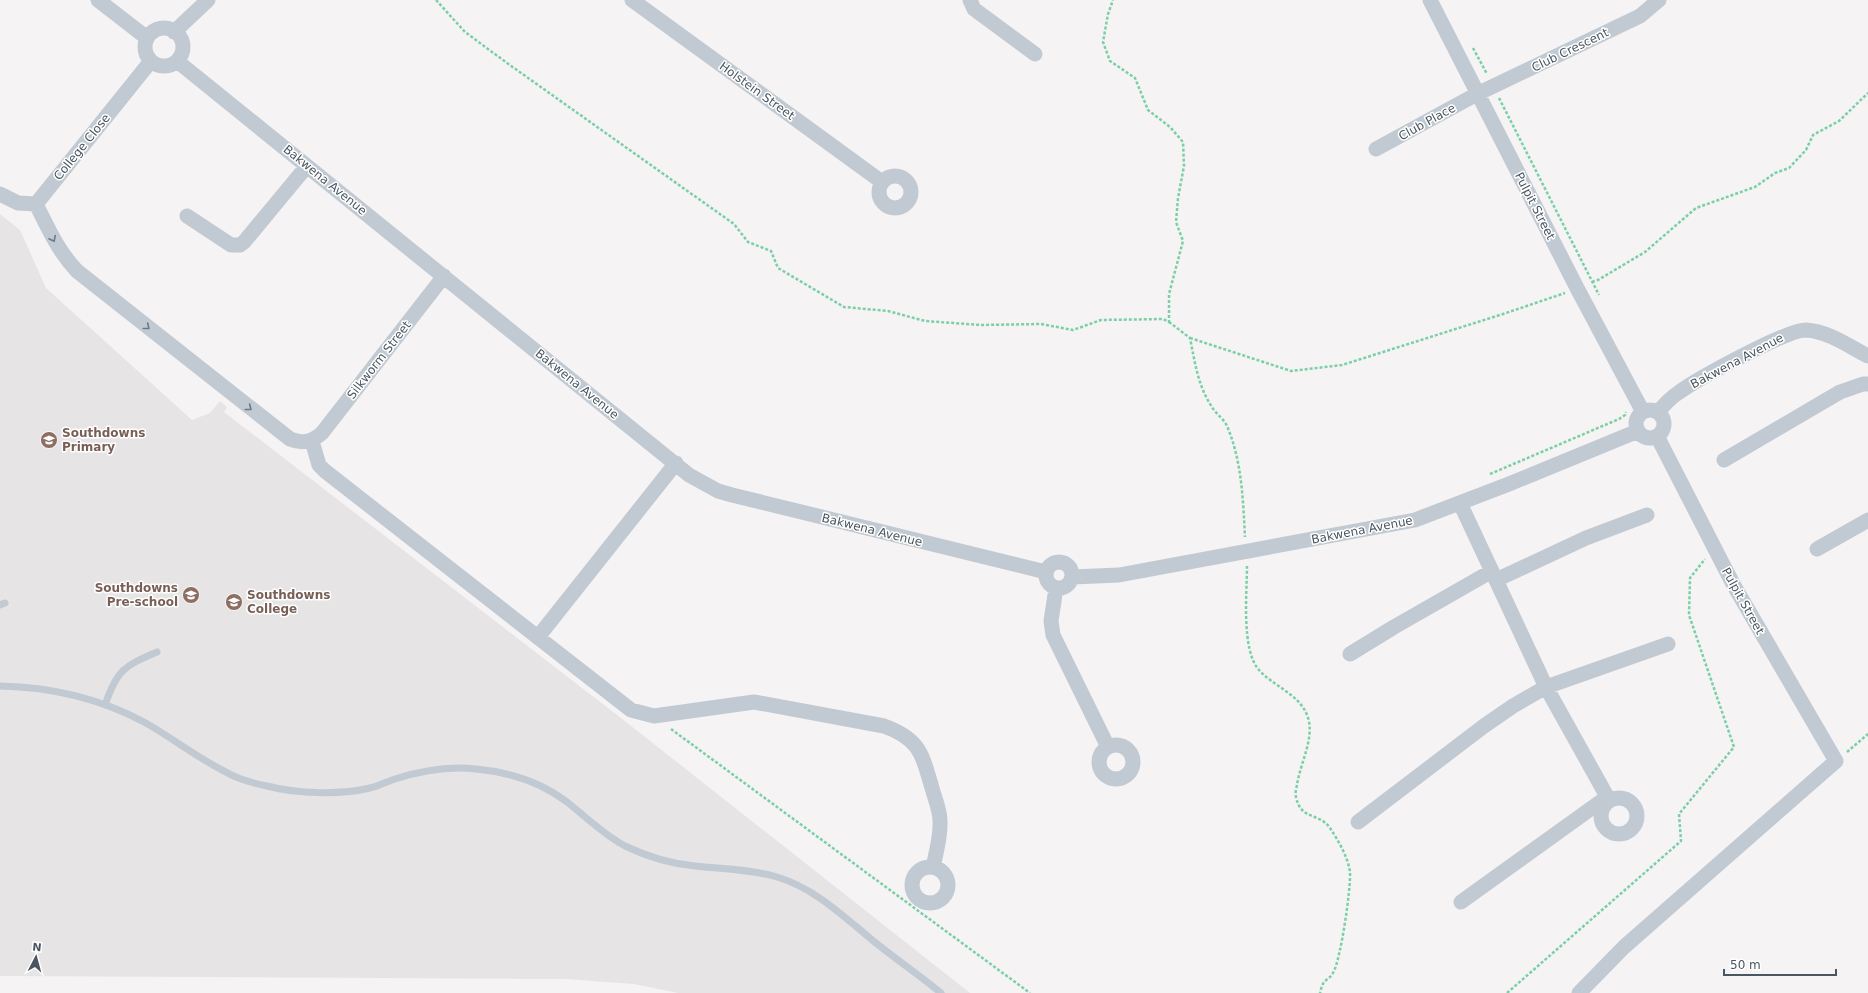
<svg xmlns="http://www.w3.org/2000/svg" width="1868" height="993" font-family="'DejaVu Sans',sans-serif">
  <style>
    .education { fill: #e6e4e5 }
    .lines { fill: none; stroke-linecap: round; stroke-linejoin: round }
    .path { stroke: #7ad0a6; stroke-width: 2.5; stroke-dasharray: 3 2; stroke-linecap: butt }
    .lane { stroke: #c1cad2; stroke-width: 7 }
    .street { stroke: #c1cad2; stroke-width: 15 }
    .oneway { stroke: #6e7983 }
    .labels { text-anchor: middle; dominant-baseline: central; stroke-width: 3; stroke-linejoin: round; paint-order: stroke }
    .street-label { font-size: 12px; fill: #4a5661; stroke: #fff }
    .education-label { font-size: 12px; font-weight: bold; fill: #785e54; stroke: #fff; text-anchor: start }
  </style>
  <rect width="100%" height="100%" fill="#f5f3f3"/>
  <path class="education" d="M0 214 20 230 46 288 192 420 210 413 220 401 227 407 224 412 621 718 970 993H678L634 984 565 979 0 976Z"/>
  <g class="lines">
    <path class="path" d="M436 0 465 32 507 63 734 224 748 242 771 251 778 268 844 307 888 311 925 321 981 325 1041 324 1073 330 1101 320 1163 319 1169 322V294L1183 241 1176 222 1178 198 1184 166 1183 142 1170 127 1148 110 1135 78 1110 61 1103 42 1108 14 1113 0
      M1473 48 1487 74
      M1499 98 1599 295
      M1592 282 1598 280 1645 252 1696 208 1755 187 1775 173 1789 168 1806 150 1813 135 1839 121 1868 93
      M1169 322 1190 338C1195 363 1198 386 1212 407 1216 414 1224 419 1227 426 1242 461 1243 500 1245 537
      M1190 338 1291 371 1342 365 1503 314 1565 293
      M1490 474 1619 419 1625 415 1626 412
      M1247 566C1247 592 1241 650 1259 670 1273 686 1299 694 1307 715 1316 736 1300 763 1297 785 1296 789 1295 794 1296 797 1301 821 1319 812 1330 828 1338 840 1348 857 1350 872 1351 888 1341 959 1333 973 1331 977 1327 979 1324 982 1322 985 1321 989 1320 993
      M671 729 1030 993
      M1847 752 1868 734
      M1507 993 1681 841 1679 814 1734 747 1689 615 1690 578 1705 559"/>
    <path class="lane" d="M0 605 5 603
      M0 686C51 687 99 698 144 722 171 737 196 757 224 771 237 779 252 783 267 786 297 794 341 795 370 788 379 786 386 782 395 779 420 771 450 766 476 769 509 772 541 782 567 802 586 817 604 835 625 846 646 856 672 864 695 866 722 869 750 869 777 877 814 888 842 915 871 939 894 958 918 974 941 993
      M105 705C117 670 124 666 157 652"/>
    <path class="street" d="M98 0 147 38
      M632 0 882 182
      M970 0 974 9 1035 54
      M1430 0 1577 288 1643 412
      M145 47a19 19 0 1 1 38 0a19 19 0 1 1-38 0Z
      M174 32 208 0
      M177 61 689 475 718 491 732 495 1046 572
      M1376 149 1477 94 1640 16 1659 0
      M879 192a16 16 0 1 1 32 0a16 16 0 1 1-32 0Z
      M0 194 18 203 36 204
      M36 204C48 228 58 251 77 271L290 439C302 444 312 442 322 433L444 276
      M36 204 151 61
      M187 216 231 245H240L244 242 307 166
      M1636 424a14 14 0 1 1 28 0a14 14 0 1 1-28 0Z
      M1658 412C1664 405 1670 398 1678 393 1697 379 1786 330 1806 330 1828 331 1850 347 1868 356
      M312 441 319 465 325 471 631 710 654 716 754 702 884 726C920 739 922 754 932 788 935 799 940 810 940 821 941 836 936 853 933 867
      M1724 460 1840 392 1863 384H1868
      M1460 503 1546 687 1609 800
      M1817 549 1868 520
      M1046 575a13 13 0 1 1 26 0a13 13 0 1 1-26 0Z
      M1072 577 1119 575 1415 520 1509 484 1638 431
      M1496 580 1586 538 1647 515
      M1056 588 1051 621 1053 635 1108 747
      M538 637 676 463
      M1350 654 1394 627 1492 571
      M1099 762a17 17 0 1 1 34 0a17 17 0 1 1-34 0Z
      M1601 816a18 18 0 1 1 36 0a18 18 0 1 1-36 0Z
      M1358 822 1484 726 1513 706 1546 687 1668 644
      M912 885a18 18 0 1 1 36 0a18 18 0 1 1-36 0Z
      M1461 902 1607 797
      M1579 993 1624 947 1836 761 1733 584 1657 436"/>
  </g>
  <defs><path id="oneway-chevron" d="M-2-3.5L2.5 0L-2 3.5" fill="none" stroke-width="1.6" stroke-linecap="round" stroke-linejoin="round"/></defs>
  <g class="oneway">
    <use href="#oneway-chevron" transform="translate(53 239) rotate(63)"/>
    <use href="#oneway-chevron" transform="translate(147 327) rotate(39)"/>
    <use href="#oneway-chevron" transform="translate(249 408) rotate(38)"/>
  </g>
  <defs>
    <g id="school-disc" transform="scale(0.9)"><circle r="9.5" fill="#8d6e63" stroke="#fff"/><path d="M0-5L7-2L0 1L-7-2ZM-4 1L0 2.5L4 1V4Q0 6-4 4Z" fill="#fff"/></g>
  </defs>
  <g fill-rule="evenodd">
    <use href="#school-disc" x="49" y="440"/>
    <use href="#school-disc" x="191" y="595"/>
    <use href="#school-disc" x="234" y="602"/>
  </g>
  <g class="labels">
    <g class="street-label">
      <text transform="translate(1570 50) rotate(-26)">Club Crescent</text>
      <text transform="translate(757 91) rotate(36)">Holstein Street</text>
      <text transform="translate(1427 122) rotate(-29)">Club Place</text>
      <text transform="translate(82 147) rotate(-51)">College Close</text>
      <text transform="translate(325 180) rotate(39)">Bakwena Avenue</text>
      <text transform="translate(1535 206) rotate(63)">Pulpit Street</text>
      <text transform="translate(379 360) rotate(-52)">Silkworm Street</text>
      <text transform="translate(1737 361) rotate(-28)">Bakwena Avenue</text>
      <text transform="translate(577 384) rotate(39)">Bakwena Avenue</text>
      <text transform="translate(872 530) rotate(14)">Bakwena Avenue</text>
      <text transform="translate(1362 530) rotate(-11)">Bakwena Avenue</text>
      <text transform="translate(1743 601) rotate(61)">Pulpit Street</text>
    </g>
    <g class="education-label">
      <text x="62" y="433">Southdowns<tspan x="62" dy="14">Primary</tspan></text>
      <text x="178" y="588" text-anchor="end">Southdowns<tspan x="178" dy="14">Pre-school</tspan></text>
      <text x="247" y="595">Southdowns<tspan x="247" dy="14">College</tspan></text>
    </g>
  </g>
  <g transform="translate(36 957) rotate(6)" stroke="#ffffff" stroke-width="3" paint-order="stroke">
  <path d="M0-3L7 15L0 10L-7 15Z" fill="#4a5661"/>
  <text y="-6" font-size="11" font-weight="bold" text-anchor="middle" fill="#4a5661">N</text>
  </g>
  <path d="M1724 969v6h112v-6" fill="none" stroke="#4a5661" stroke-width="2"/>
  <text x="1730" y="969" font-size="12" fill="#4a5661" stroke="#ffffff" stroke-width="3" paint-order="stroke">50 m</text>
</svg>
